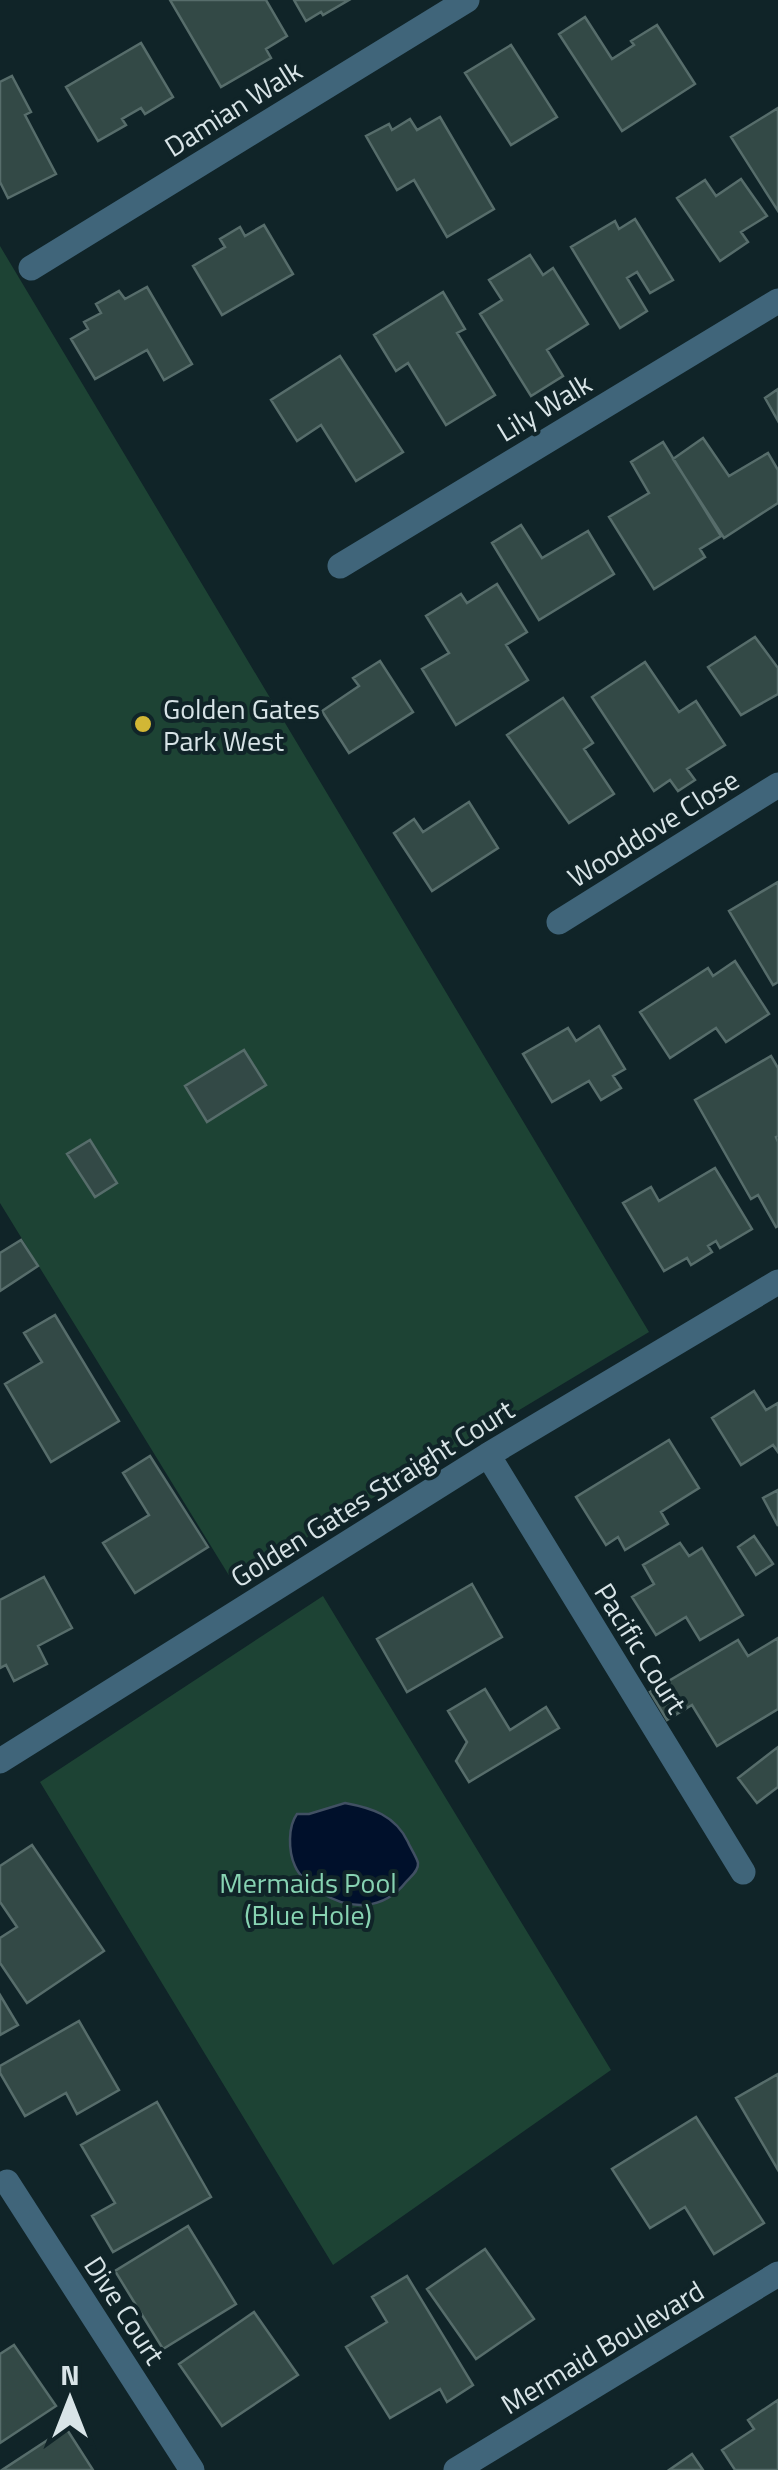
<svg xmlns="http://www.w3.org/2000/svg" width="778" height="2470" font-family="'Titillium Web',sans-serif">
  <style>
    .green { fill: #1d4334 }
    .water { fill: #00102b; stroke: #415063; stroke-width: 2.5 }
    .building { fill: #334946; stroke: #576d6b; stroke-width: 2.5 }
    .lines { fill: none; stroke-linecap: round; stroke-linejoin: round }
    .street { stroke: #40657a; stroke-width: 25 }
    .poi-dot { fill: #d2b735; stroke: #102428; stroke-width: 4 }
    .labels { text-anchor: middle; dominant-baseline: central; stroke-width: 8; stroke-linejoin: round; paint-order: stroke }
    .street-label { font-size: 28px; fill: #d8e4e7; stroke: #102428 }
    .poi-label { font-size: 28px; fill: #d8e4e7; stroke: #102428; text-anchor: start }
    .park-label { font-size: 28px; fill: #87d3b2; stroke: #102428 }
  </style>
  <rect width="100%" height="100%" fill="#102428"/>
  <path class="green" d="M0 246 649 1332 233 1582 0 1203Z
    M323 1596 611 2070 333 2265 40 1782Z"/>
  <path class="water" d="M345 1803C372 1808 395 1815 408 1842 410 1847 417 1858 418 1863 419 1871 410 1877 406 1882 384 1910 350 1911 322 1893 311 1886 300 1878 295 1866 288 1851 288 1826 297 1814H309Z"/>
  <path class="building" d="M170 0H266L287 36 266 49 271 58 221 87Z
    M294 0H349L323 15 321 12 306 21Z
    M585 17 612 59 634 45 631 41 657 25 695 84 622 131 559 34Z
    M141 43 173 97 145 114 141 108 122 119 126 125 98 141 66 87Z
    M511 45 557 117 511 145 465 73Z
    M12 76 31 112 25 115 56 174 8 198 0 182V82Z
    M778 108V211L731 137Z
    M440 117 494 209 447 237 414 180 397 190 366 136 389 124 392 130 410 119 417 130Z
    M741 179 767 216 741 232 748 242 720 261 677 198 705 180 716 196Z
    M635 219 673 280 650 293 637 272 627 278 647 311 620 328 571 247 615 221 619 229Z
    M264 225 293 274 222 315 193 266 225 247 220 239 240 227 245 236Z
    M530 255 543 275 553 268 588 324 547 350 563 376 531 396 480 314 502 300 489 280Z
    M147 287 192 364 164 380 147 350 95 379 71 339 88 329 84 322 101 313 96 304 119 291 125 299Z
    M443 292 465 329 457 333 495 395 446 425 408 363 396 371 374 335Z
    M340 356 403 452 356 481 321 425 297 441 271 400Z
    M778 389V421L765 398Z
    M703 438 729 476 768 453 778 470V503L724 538 673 459Z
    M663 442 721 536 700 549 705 557 654 589 609 517 649 493 631 462Z
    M521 525 542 558 588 531 614 574 539 620 492 543Z
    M497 584 527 632 506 645 528 680 456 725 422 669 449 653 426 616 461 594 467 603Z
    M755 637 778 668V694L741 715 708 667Z
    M380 661 413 712 349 753 322 711 359 686 353 678Z
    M645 662 679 712 696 701 725 745 687 769 695 780 678 791 670 780 654 791 592 697Z
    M563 698 593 743 584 749 614 794 569 823 507 735Z
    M469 802 498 848 432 891 394 833 414 819 423 832Z
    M778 882V982L773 985 729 911Z
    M735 961 769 1014 726 1042 716 1028 670 1058 640 1012 708 968 713 976Z
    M599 1026 625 1069 613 1076 621 1088 601 1100 589 1081 552 1102 523 1054 568 1028 576 1041Z
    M244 1050 266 1085 207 1122 185 1086Z
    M771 1056 778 1068V1136L776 1137 778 1142V1226L776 1227 758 1195 751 1199 695 1100Z
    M90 1140 117 1183 95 1197 67 1154Z
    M715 1168 752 1229 720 1248 716 1241 708 1246 712 1252 691 1265 687 1258 664 1271 623 1203 651 1187 659 1201Z
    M21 1240 38 1266 0 1291V1253Z
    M55 1315 119 1421 51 1462 5 1384 42 1362 24 1333Z
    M754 1391 766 1410 778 1403V1452L773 1445 741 1465 712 1418Z
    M669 1440 699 1488 661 1512 668 1524 625 1550 618 1537 606 1545 576 1497Z
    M150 1456 208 1547 135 1593 103 1543 149 1515 123 1473Z
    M778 1490V1526L763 1498Z
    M754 1536 773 1564 756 1575 738 1547Z
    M680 1543 689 1556 702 1548 743 1615 700 1640 686 1617 656 1635 632 1597 654 1584 643 1565Z
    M44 1577 72 1628 38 1646 47 1664 14 1681 6 1665 0 1668V1600Z
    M472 1584 502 1637 407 1692 377 1639Z
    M778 1638V1709L717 1746 692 1705 667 1720 650 1692 738 1640 748 1656Z
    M485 1689 510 1730 546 1707 559 1728 469 1782 456 1761 467 1742 448 1711Z
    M778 1747V1787L757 1803 738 1778Z
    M32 1845 104 1951 27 2003 0 1963V1938L17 1927 0 1902V1866Z
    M0 1995 18 2025 0 2035Z
    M79 2021 119 2090 77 2114 66 2093 25 2116 0 2073V2066Z
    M778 2074V2170L736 2098Z
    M157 2102 211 2197 113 2252 92 2216 115 2203 81 2145Z
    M696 2117 764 2223 714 2254 685 2207 650 2228 612 2169Z
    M188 2226 236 2304 163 2349 115 2271Z
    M485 2249 534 2319 476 2359 427 2289Z
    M407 2276 473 2385 447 2402 440 2389 390 2418 346 2347 387 2322 372 2297Z
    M254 2312 298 2375 222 2426 179 2364Z
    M14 2345 56 2406 0 2443V2354Z
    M778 2400V2470H735L722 2450 754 2429 748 2420Z
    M66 2428 93 2470H2Z
    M692 2454 703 2470H669Z"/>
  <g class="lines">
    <path class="street" d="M31 268 467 0
      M340 566 778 301
      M559 922 778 785
      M488 1455 743 1872
      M0 1761 488 1455 778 1282
      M7 2182 192 2470
      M456 2470 778 2274"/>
  </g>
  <circle class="poi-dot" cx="143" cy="724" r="10"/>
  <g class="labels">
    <g class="street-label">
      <text transform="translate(233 108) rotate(-32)">Damian Walk</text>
      <text transform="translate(544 407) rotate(-31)">Lily Walk</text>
      <text transform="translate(653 828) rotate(-32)">Wooddove Close</text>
      <text transform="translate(372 1493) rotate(-32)">Golden Gates Straight Court</text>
      <text transform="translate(641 1648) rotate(58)">Pacific Court</text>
      <text transform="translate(125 2310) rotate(57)">Dive Court</text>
      <text transform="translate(602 2347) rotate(-31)">Mermaid Boulevard</text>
    </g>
    <g class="poi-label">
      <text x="163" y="708">Golden Gates<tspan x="163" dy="32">Park West</tspan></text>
    </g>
    <g class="park-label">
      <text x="308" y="1882">Mermaids Pool<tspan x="308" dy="32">(Blue Hole)</tspan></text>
    </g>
  </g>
  <g transform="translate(70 2400)" stroke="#102428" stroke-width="8" paint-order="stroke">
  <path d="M0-8L18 38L0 25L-18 38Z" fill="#d8e4e7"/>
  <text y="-15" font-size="28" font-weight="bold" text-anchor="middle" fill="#d8e4e7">N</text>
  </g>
</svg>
